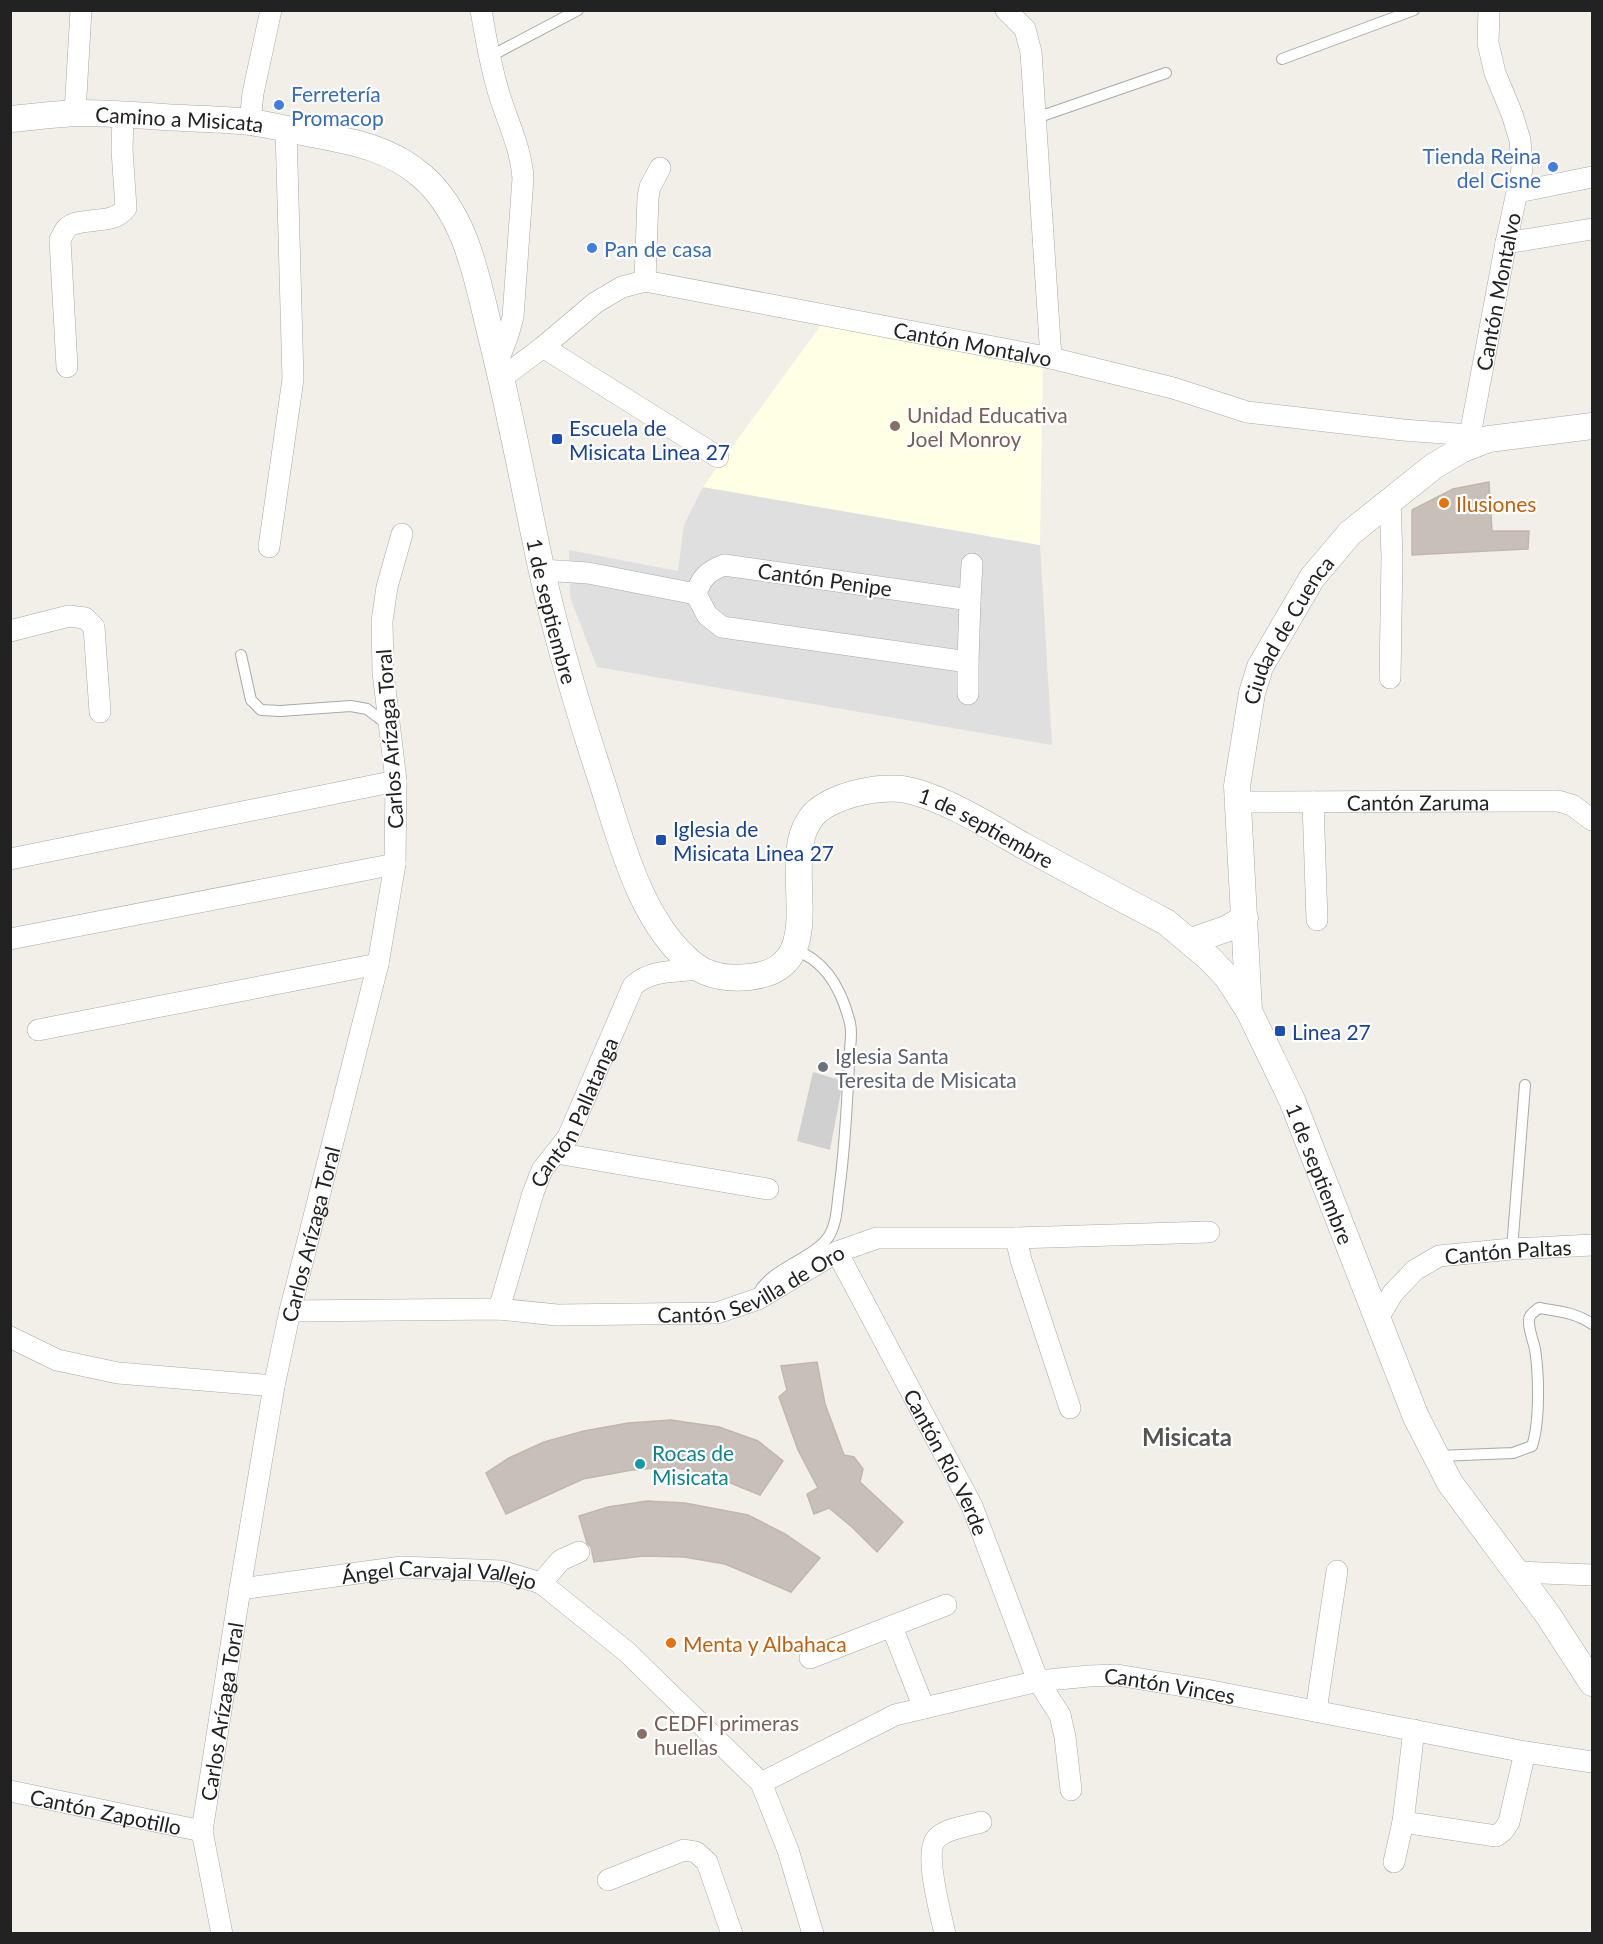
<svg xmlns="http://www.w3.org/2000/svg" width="1603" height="1944" font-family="Lato,sans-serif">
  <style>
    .residential { fill: #e0dfdf }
    .education { fill: #ffffe5 }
    .religious { fill: #d0d0d0 }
    .building { fill: #c7bfb8; stroke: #c4b6ab; stroke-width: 1.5 }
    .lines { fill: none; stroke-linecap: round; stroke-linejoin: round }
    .service-casing { stroke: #a9a9a9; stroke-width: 12 }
    .minor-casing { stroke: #a9a9a9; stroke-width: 22 }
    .tertiary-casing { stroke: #a9a9a9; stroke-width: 27 }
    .service { stroke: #fff; stroke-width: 10 }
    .minor { stroke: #fff; stroke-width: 21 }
    .tertiary { stroke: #fff; stroke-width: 26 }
    .shop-dot { fill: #3f7fe0; stroke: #fff; stroke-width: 2 }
    .education-dot { fill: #8d6e63; stroke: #fff; stroke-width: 2 }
    .transit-dot { fill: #1a4fb4; stroke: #fff; stroke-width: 2 }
    .food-dot { fill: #e8710a; stroke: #fff; stroke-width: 2 }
    .worship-dot { fill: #6b7280; stroke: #fff; stroke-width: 2 }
    .culture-dot { fill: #0f9aa8; stroke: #fff; stroke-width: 2 }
    .labels { text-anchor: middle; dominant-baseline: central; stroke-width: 4.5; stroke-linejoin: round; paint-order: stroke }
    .shop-label { font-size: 21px; fill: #366cbe; stroke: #fff; text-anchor: start }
    .street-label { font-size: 21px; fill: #222; stroke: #fff }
    .education-label { font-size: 21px; fill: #785e54; stroke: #fff; text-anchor: start }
    .transit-label { font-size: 21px; fill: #164399; stroke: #fff; text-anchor: start }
    .food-label { font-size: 21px; fill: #c56008; stroke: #fff; text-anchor: start }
    .worship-label { font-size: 21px; fill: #5b616d; stroke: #fff; text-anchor: start }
    .culture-label { font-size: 21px; fill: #0d838f; stroke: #fff; text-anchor: start }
    .quarter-label { font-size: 24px; font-weight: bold; fill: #555; stroke: #fff }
  </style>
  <rect width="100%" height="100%" fill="#f2efe9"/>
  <path class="residential" d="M703 487 1040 545 1052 745 597 667 570 597 569 550 678 571 684 525Z"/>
  <path class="education" d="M824 321 1043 364 1040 545 703 487Z"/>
  <path class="religious" d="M813 1072 843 1081 830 1150 797 1141Z"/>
  <path class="building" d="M1489 482 1492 531H1529L1528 549 1412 555V510L1453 489Z
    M817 1362 825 1404 844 1455 854 1457 863 1469 860 1482 903 1522 877 1552 852 1527 829 1508 814 1514 807 1494 818 1488 798 1450 779 1397 787 1390 781 1366Z
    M671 1420 719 1427 758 1441 783 1461 760 1495 706 1473 670 1467 632 1470 583 1479 506 1514 486 1473 509 1458 544 1442 584 1431 628 1423Z
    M647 1501 685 1503 748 1515 785 1534 820 1558 791 1592 725 1564 684 1557 644 1556 594 1562 591 1547 587 1543 579 1516 608 1507Z"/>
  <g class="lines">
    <g class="service-casing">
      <path id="service" d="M489 57 578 10
        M1282 59 1414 10
        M1036 118 1166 73
        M241 655 251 700 261 710 280 711 351 706 367 709 388 725
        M1512 1249 1525 1085
        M759 1292C772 1268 815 1258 829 1236 837 1223 837 1205 839 1191 845 1149 847 1107 849 1064 849 1051 853 1035 850 1023 842 991 827 961 795 950
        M1438 1456 1513 1453 1532 1446C1540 1422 1539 1375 1535 1349 1533 1340 1529 1331 1529 1322 1528 1315 1534 1312 1539 1308 1558 1311 1577 1313 1592 1324"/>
    </g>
    <g class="minor-casing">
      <g id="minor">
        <path d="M481 10C486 40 491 69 500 97 509 125 521 149 523 178L513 317 508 335 498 361"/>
        <path d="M1006 10 1025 29 1031 52 1051 358"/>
        <path d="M75 113 81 10"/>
        <path d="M250 122 253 93 271 10"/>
        <path d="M1518 192 1592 177"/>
        <path d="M1506 243 1592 229"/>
        <path d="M645 281 648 197 650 187 660 168"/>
        <path d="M543 347 718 457"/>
        <path d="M67 367 60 240C63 234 65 228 71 225 89 217 113 225 126 208L122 150 123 114"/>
        <path id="s1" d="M503 377 543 347 595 303 622 287 645 281 1051 358 1173 388 1247 412 1403 430 1470 435 1489 439"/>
        <path id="s2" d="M1470 435 1506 243 1522 169 1520 140 1512 114 1495 73 1488 43 1489 10"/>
        <path d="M269 547 293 379 286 129"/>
        <path d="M724 565 970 600 968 662 722 627 707 615 696 594C701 578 708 571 724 565Z"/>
        <path d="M542 570 588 573 696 594"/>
        <path d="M970 600 972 564"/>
        <path d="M10 631 69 616 85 618 94 627 100 712"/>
        <path d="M1390 678 1392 557 1390 499"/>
        <path d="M968 694V662"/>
        <path id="s3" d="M1238 802 1558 801 1572 805 1592 820"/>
        <path d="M1313 802 1317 920"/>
        <path d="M10 859 396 781"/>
        <path d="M10 939 395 864"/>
        <path d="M38 1030 378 964"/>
        <path d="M556 1153 768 1189"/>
        <path d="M1016 1238 1021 1260 1070 1408"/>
        <path id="s4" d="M837 1252 972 1506 1038 1681 1060 1715 1065 1737 1071 1790"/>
        <path id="s5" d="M499 1309 533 1193 542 1170 568 1137 633 986C651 969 675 972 699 969"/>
        <path id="s6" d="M290 1311 499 1309 557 1315 717 1313 758 1299 837 1252 877 1238H1016L1209 1232"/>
        <path id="s7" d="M1378 1318 1393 1293 1415 1270 1439 1256 1512 1249 1592 1245"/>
        <path d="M10 1337 57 1360 118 1373 274 1386"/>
        <path d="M1516 1572 1592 1575"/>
        <path d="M541 1583 561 1560 579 1552"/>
        <path id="s8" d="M240 1589 402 1567 501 1571 541 1583 627 1652 761 1783 788 1850 813 1934"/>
        <path d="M892 1627 924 1708"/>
        <path d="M810 1658 946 1605"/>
        <path d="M1316 1711 1337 1571"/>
        <path id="s9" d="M761 1783 895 1715 1038 1681 1089 1676 1117 1675 1201 1689 1525 1752 1592 1762"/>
        <path id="s10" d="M10 1791 202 1831"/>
        <path d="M1403 1822 1496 1836 1503 1831 1509 1822 1525 1752"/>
        <path d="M1394 1862 1403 1822 1414 1730"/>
        <path d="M608 1880 684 1850 696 1852 707 1862 732 1934"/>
        <path id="s11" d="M222 1934 202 1831 240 1589 274 1386 290 1311 378 964 395 864 396 781 383 672 382 621 387 587 402 534"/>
        <path d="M945 1934C941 1915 923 1851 937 1838 947 1828 968 1826 981 1822"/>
      </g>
    </g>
    <g class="tertiary-casing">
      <g id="tertiary">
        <path id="s12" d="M10 119C33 117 55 114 78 113 106 113 135 115 164 117 193 119 222 119 250 122 269 125 288 129 307 133 349 141 389 147 422 176 466 214 477 278 490 332 510 410 524 488 541 567 557 639 578 709 601 779 621 841 641 924 694 965 709 977 731 979 749 977 846 967 761 841 826 805 847 793 877 787 901 789 938 794 989 826 1022 845 1070 871 1118 897 1166 922L1209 958 1227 977 1249 1011 1292 1100 1416 1417 1450 1483 1548 1615 1592 1683"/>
        <path d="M1191 941 1226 929 1245 918"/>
        <path id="s13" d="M1249 1011 1237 786 1252 693 1260 667 1312 578 1350 533 1434 466 1461 450 1489 439 1592 426"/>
      </g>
    </g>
    <use href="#service" class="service"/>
    <use href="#minor" class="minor"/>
    <use href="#tertiary" class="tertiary"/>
  </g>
  <g class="shop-dot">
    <circle cx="279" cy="105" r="6"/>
    <circle cx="1553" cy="167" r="6"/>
    <circle cx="592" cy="248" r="6"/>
  </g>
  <g class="education-dot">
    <circle cx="895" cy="426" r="6"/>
    <circle cx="642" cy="1734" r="6"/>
  </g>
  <g class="transit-dot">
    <rect x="551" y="433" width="12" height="12" rx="3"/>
    <rect x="655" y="834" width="12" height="12" rx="3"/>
    <rect x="1274" y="1025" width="12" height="12" rx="3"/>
  </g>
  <g class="food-dot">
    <circle cx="1444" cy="503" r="6"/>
    <circle cx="671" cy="1643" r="6"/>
  </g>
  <circle class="worship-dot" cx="823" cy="1067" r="6"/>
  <circle class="culture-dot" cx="640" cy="1464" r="6"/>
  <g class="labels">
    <g class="shop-label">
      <text x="291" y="93">Ferretería<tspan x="291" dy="24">Promacop</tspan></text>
      <text x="1541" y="155" text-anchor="end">Tienda Reina<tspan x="1541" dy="24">del Cisne</tspan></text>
      <text x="604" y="248">Pan de casa</text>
    </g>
    <g class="street-label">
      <text stroke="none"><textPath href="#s12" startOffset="170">Camino a Misicata</textPath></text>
      <text stroke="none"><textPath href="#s2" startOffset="146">Cantón Montalvo</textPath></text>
      <text stroke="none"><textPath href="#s1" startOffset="507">Cantón Montalvo</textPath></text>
      <text transform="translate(825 579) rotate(8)">Cantón Penipe</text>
      <text stroke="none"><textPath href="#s12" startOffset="882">1 de septiembre</textPath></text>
      <text stroke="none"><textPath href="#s13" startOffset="392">Ciudad de Cuenca</textPath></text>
      <text transform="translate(389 739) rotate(-94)">Carlos Arízaga Toral</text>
      <text stroke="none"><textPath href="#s3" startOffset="180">Cantón Zaruma</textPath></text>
      <text stroke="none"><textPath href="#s12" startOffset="1707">1 de septiembre</textPath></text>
      <text stroke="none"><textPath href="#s5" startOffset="212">Cantón Pallatanga</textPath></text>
      <text stroke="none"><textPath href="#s12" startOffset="2211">1 de septiembre</textPath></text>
      <text stroke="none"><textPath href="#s11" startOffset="712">Carlos Arízaga Toral</textPath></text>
      <text stroke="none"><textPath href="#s7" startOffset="158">Cantón Paltas</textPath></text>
      <text stroke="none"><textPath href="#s6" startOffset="468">Cantón Sevilla de Oro</textPath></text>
      <text stroke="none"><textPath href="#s4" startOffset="237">Cantón Río Verde</textPath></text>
      <text stroke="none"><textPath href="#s8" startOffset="201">Ángel Carvajal Vallejo</textPath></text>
      <text stroke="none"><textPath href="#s9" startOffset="430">Cantón Vinces</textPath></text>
      <text stroke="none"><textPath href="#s11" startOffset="226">Carlos Arízaga Toral</textPath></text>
      <text stroke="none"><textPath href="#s10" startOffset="98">Cantón Zapotillo</textPath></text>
    </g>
    <g class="education-label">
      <text x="907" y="414">Unidad Educativa<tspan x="907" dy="24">Joel Monroy</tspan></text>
      <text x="654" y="1722">CEDFI primeras<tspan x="654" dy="24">huellas</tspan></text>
    </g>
    <g class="transit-label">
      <text x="569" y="427">Escuela de<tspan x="569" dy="24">Misicata Linea 27</tspan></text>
      <text x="673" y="828">Iglesia de<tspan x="673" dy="24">Misicata Linea 27</tspan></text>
      <text x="1292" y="1031">Linea 27</text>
    </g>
    <g class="food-label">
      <text x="1456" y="503">Ilusiones</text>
      <text x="683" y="1643">Menta y Albahaca</text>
    </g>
    <g class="worship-label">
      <text x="835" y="1055">Iglesia Santa<tspan x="835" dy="24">Teresita de Misicata</tspan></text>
    </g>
    <g class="culture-label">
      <text x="652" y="1452">Rocas de<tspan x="652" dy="24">Misicata</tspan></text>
    </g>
    <g class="quarter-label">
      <text x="1187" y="1436">Misicata</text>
    </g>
  </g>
  <rect width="1603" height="1944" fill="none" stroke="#222222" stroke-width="24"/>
</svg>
